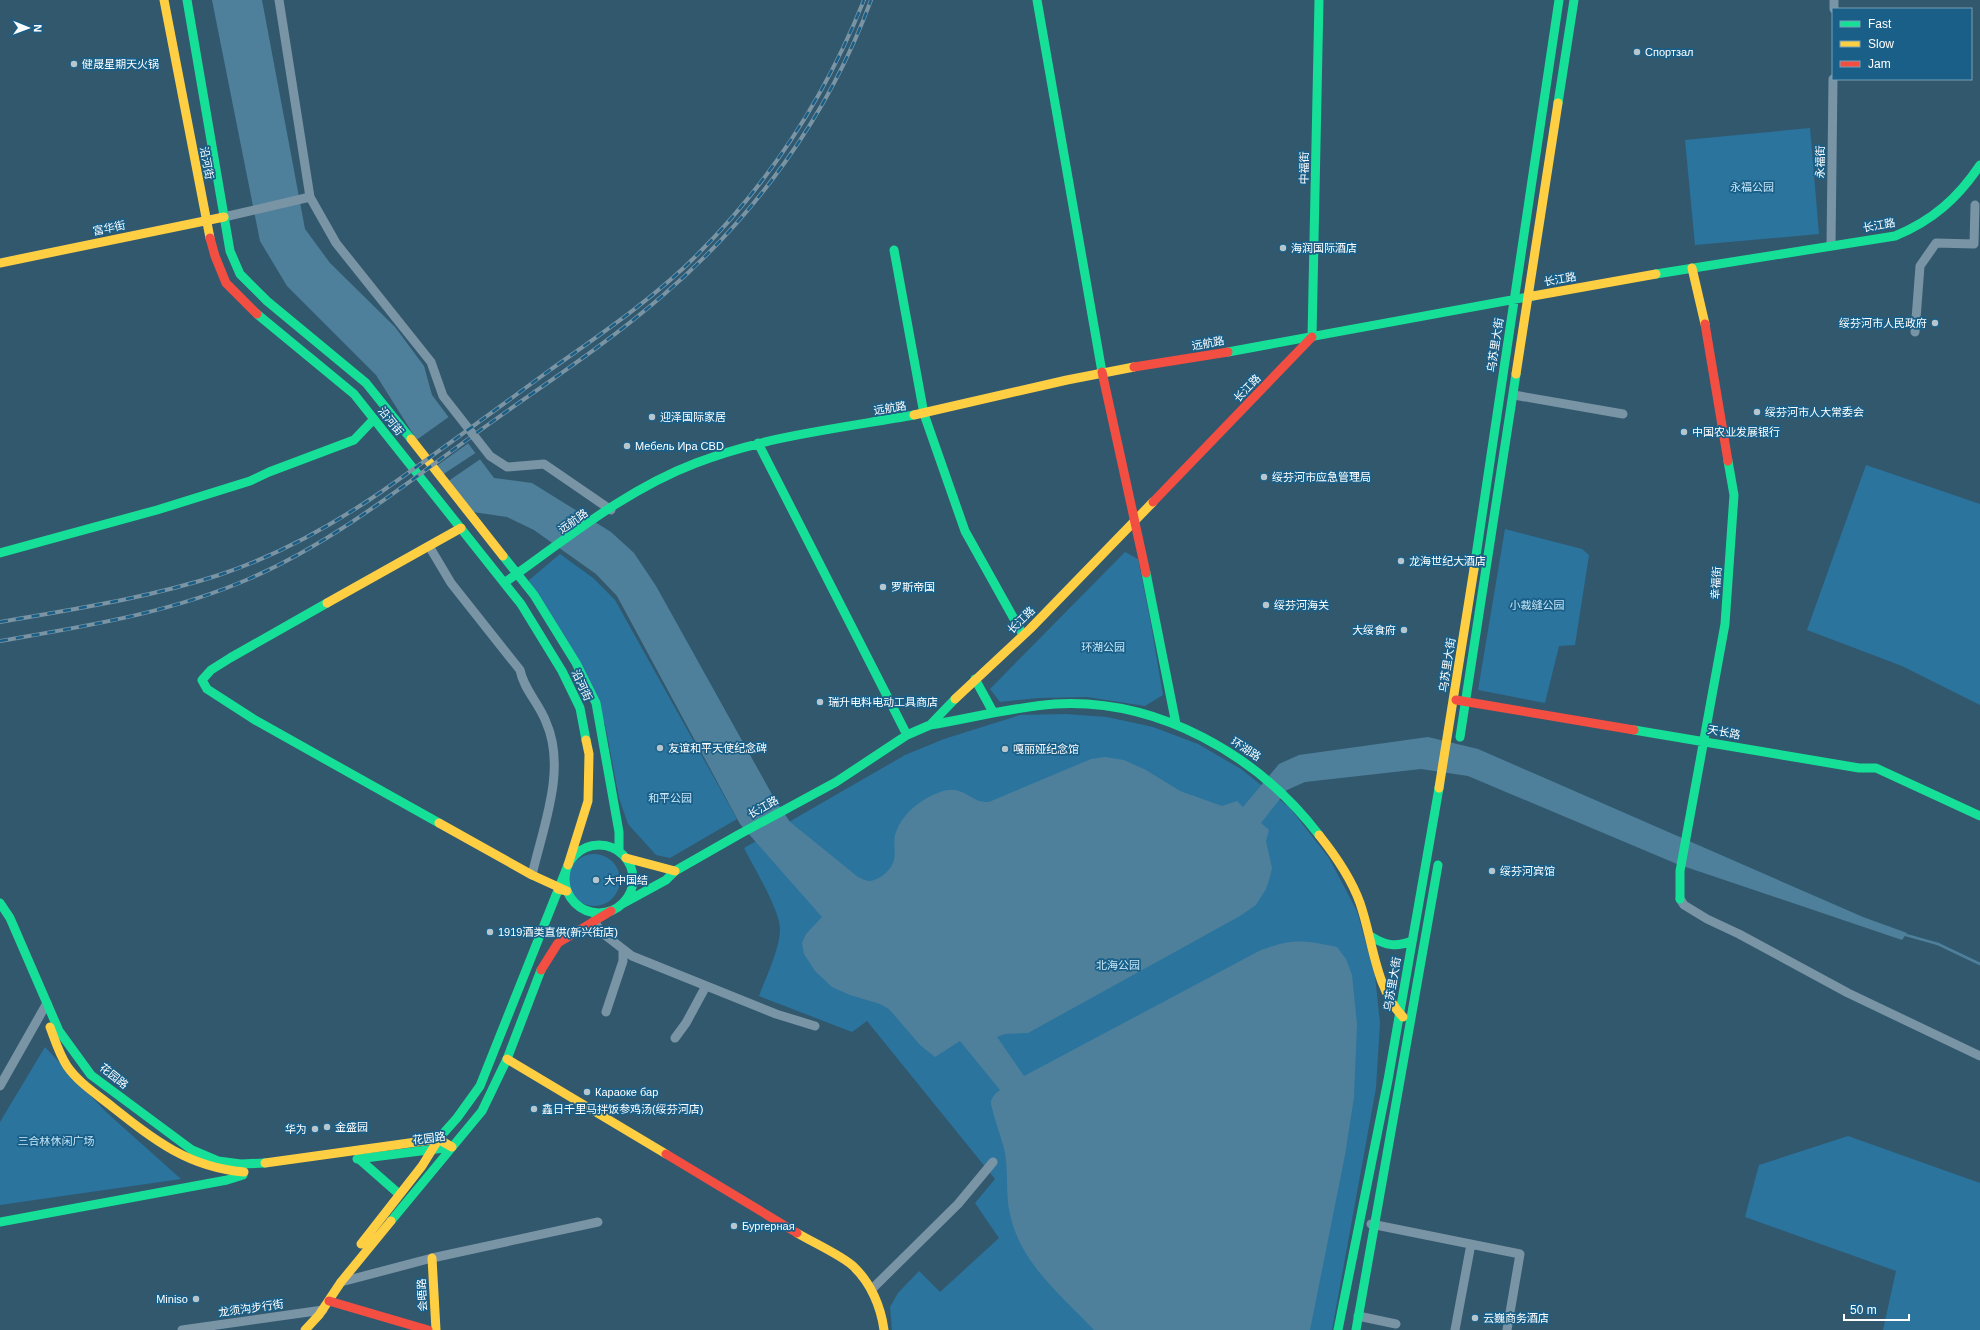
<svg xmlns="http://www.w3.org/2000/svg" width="1980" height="1330" font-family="Arial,'Noto Sans SC',sans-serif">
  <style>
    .green { fill: #2a749e }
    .water { fill: #4e809c }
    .pier { fill: #32586e }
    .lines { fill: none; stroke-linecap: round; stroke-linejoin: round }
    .stream { stroke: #4e809c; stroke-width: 2.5 }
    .street { stroke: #7994a4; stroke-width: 9 }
    .fast { stroke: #16e098; stroke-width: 9 }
    .slow { stroke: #ffcf43; stroke-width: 9 }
    .jam { stroke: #f24e42; stroke-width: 9 }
    .rail-casing { stroke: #7a94a3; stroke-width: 4 }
    .rail { stroke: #195f87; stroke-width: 2.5; stroke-dasharray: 8; stroke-linecap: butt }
    .poi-dot { fill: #b7c5cc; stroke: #195f87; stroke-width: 1.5 }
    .labels { text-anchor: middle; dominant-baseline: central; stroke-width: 3.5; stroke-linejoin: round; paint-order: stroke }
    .poi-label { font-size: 11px; fill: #fff; stroke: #195f87; text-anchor: start }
    .street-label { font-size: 11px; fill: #fff; stroke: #195f87 }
    .park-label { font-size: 11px; fill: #c6e7f9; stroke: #195f87 }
  </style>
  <rect width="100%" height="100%" fill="#32586e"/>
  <path class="green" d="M1810 128 1819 234 1695 245 1685 140Z
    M1866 465 1980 504V705L1902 666 1807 630Z
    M1505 529 1582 549 1589 555 1575 645 1559 646 1545 703 1478 690Z
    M1125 552 1138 559 1150 619 1163 695 1145 706 1087 697 1038 698 1000 702 990 689Z
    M560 554 593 578 615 600 737 819 670 858 656 855 628 824 619 798 605 724 528 581Z
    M1066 714 1107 717 1153 727 1198 744 1241 769 1290 808 1329 858 1357 911 1375 976 1380 1023 1376 1088 1332 1330H892L890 1307 898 1293 919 1271 940 1292 999 1238 975 1203 995 1179 867 1021 852 1032 759 996C766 977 780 949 780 929 780 910 753 866 744 848L905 755 944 739 1020 715Z
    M568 880a26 26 0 1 1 52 0a26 26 0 1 1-52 0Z
    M45 1047 106 1112 181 1179 0 1205V1122Z
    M1848 1136 1980 1183V1330H1883L1896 1271 1745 1217 1759 1165Z"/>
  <path class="water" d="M212 0H262L305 229 330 263 395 327 424 366 432 395 494 478 532 483 611 532 634 553 656 586 774 798 790 822 858 877C861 878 866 881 869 881 878 881 890 871 893 863 897 853 892 842 896 832 903 813 921 799 940 792 964 783 969 803 989 802L1091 759 1105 757 1124 760 1146 770 1180 791 1222 806 1237 801 1243 807 1279 764 1299 755 1428 737 1478 749 1863 917 1907 933 1902 940 1677 864 1468 776 1421 769 1305 782 1287 790 1261 823 1269 830 1266 841 1272 868 1270 877 1266 889 1256 905 1240 916 1028 1033 1005 1034 997 1037 1024 1076 1259 951C1292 938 1303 940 1337 947L1346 959 1352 975 1357 1024 1354 1097 1345 1155 1310 1330H1094C1062 1296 1020 1263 1010 1214 1005 1193 1009 1169 1004 1148 1002 1140 990 1106 991 1101 993 1095 996 1093 1000 1090L960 1041 935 1057 920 1045 889 1009 880 1004 850 995 832 987 815 971 804 954 802 943 806 934 822 917 740 824 617 596 596 574 534 530 507 517 473 512 415 437 376 375 287 286 260 241Z"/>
  <path class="pier" d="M450 416 470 442 435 467 415 441Z
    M477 452 482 458 447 482 442 475Z"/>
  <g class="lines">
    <path class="stream" d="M1906 935 1938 944 1980 964"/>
    <path class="street" d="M279 0 310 197 336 243 431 362 443 396 490 456 507 467 544 464 611 510
      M1834 9V0
      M224 217 310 197
      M1831 245 1833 79
      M1915 332 1920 266 1936 243 1974 244 1975 205
      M1514 395 1623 414
      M429 546 451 583 520 670C524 690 539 703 546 722 567 769 543 827 532 875
      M1680 899 1684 905 1707 919 1739 934 1848 993 1980 1056
      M594 921 601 932 632 956 776 1014 815 1026
      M606 1012 623 961V950
      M675 1038 686 1023 706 986
      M0 1086 47 1003
      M1371 1224 1520 1254 1507 1330
      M341 1282 432 1258 598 1222
      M872 1289 958 1204 993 1162
      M1358 1316 1396 1324
      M182 1330 323 1310
      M1455 1330 1471 1244"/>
    <path class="fast" d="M187 0 230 251 240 274 267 301 366 383 411 439
      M1037 0 1102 372
      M1558 103 1574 0
      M894 250 924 414 965 531 1023 635
      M1656 274 1895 236C1932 221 1958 198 1980 165
      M257 314 354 394 521 604 562 671 580 708 586 740
      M1312 337 1319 0
      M1228 352 1533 296
      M758 443 907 735
      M0 553 157 510 250 481 269 472 354 440 374 419
      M503 556 534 595 576 663 596 703 619 832V851
      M1474 569 1559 0
      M1146 573 1176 724
      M504 583C565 540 625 490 696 463 766 436 841 428 914 415
      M327 603 230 658 211 670 202 680 207 689 255 720 439 823
      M975 679 993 712
      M930 725C972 718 1013 707 1055 704 1158 698 1258 755 1319 835
      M1634 730 1859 768H1876L1980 816
      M1460 737 1516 374
      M565 879a34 34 0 1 1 68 0a34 34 0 1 1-68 0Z
      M1680 899V871L1725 624 1734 495 1728 461
      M0 903 10 918 59 1031 91 1075 192 1150 218 1161 241 1164 265 1163
      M622 904 666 880 675 871 738 835 836 782 907 735 930 725 955 699
      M1372 937C1386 946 1397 947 1412 941
      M440 1137 457 1118 480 1086 568 865
      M358 1158 399 1194
      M357 1159 452 1147
      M391 1221 482 1111 507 1059 541 970
      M0 1222 227 1180 243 1175
      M1338 1330 1388 1080 1439 788
      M1356 1330 1438 865"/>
    <path class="slow" d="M164 0 210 238
      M0 263 224 217
      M1692 268 1705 324
      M1533 296 1656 274
      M1516 374 1558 103
      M914 415 1067 380 1134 367
      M411 439 503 556
      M327 603 461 528
      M955 699 1030 629 1153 502
      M1439 788 1474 569
      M439 823 532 875 567 891 558 889
      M1319 835C1335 855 1351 878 1360 903 1373 940 1375 988 1403 1017
      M626 858 675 871
      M568 865 588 801 589 754 586 740
      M50 1027C55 1040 59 1054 67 1066 78 1082 95 1093 110 1105 153 1139 187 1167 244 1172
      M507 1059 666 1154
      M265 1163 438 1139 452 1147
      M797 1233C812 1242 841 1255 853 1266 871 1283 881 1307 884 1330
      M361 1244 422 1166 440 1137
      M432 1258 436 1330
      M305 1330 319 1315 341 1282 391 1221"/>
    <path class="jam" d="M210 238 215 256 226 283 257 314
      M1705 324 1728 461
      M1134 367 1228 352
      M1102 372 1146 573
      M1153 502 1312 337
      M1456 700 1634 730
      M541 970 558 943 611 911
      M666 1154 797 1233
      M329 1301 428 1330"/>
    <g class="rail-casing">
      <path id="rail" d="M0 622C74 609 148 598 219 575 277 556 331 526 381 492 438 452 494 411 550 370 601 334 653 299 697 255 769 183 826 95 864 0
        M0 641C86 626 171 613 251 578 333 542 403 486 475 434 537 389 603 347 661 297 754 218 829 115 871 0"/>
    </g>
    <use href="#rail" class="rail"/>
  </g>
  <g class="poi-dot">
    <circle cx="1637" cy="52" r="4"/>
    <circle cx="74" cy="64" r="4"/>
    <circle cx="1283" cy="248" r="4"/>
    <circle cx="1935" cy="323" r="4"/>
    <circle cx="1757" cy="412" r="4"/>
    <circle cx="652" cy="417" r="4"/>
    <circle cx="1684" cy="432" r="4"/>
    <circle cx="627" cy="446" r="4"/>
    <circle cx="1264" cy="477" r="4"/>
    <circle cx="1401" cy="561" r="4"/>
    <circle cx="883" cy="587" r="4"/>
    <circle cx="1266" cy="605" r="4"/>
    <circle cx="1404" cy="630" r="4"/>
    <circle cx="820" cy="702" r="4"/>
    <circle cx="660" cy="748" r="4"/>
    <circle cx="1005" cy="749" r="4"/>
    <circle cx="1492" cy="871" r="4"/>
    <circle cx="596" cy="880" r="4"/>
    <circle cx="490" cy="932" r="4"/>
    <circle cx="587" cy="1092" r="4"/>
    <circle cx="534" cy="1109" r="4"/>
    <circle cx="327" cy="1127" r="4"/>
    <circle cx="315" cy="1129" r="4"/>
    <circle cx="734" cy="1226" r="4"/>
    <circle cx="196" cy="1299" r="4"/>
    <circle cx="1475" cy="1318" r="4"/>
  </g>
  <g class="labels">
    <g class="poi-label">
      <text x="1645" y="52">Спортзал</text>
      <text x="82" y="64">健晟星期天火锅</text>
      <text x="1291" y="248">海润国际酒店</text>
      <text x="1927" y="323" text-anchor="end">绥芬河市人民政府</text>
      <text x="1765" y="412">绥芬河市人大常委会</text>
      <text x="660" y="417">迎泽国际家居</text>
      <text x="1692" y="432">中国农业发展银行</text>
      <text x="635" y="446">Мебель Ира CBD</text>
      <text x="1272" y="477">绥芬河市应急管理局</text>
      <text x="1409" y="561">龙海世纪大酒店</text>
      <text x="891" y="587">罗斯帝国</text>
      <text x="1274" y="605">绥芬河海关</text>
      <text x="1396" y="630" text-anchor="end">大绥食府</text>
      <text x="828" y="702">瑞升电料电动工具商店</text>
      <text x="668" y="748">友谊和平天使纪念碑</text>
      <text x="1013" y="749">嘎丽娅纪念馆</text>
      <text x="1500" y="871">绥芬河宾馆</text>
      <text x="604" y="880">大中国结</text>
      <text x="498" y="932">1919酒类直供(新兴街店)</text>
      <text x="595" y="1092">Караоке бар</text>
      <text x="542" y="1109">鑫日千里马拌饭参鸡汤(绥芬河店)</text>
      <text x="335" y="1127">金盛园</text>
      <text x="307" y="1129" text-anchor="end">华为</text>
      <text x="742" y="1226">Бургерная</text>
      <text x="188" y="1299" text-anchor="end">Miniso</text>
      <text x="1483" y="1318">云巍商务酒店</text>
    </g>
    <g class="street-label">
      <text transform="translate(1820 162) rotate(-89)">永福街</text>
      <text transform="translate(207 163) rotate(79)">沿河街</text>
      <text transform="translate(1304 168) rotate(-89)">中福街</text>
      <text transform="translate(1879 225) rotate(-10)">长江路</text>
      <text transform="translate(109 228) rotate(-12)">富华街</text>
      <text transform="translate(1560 279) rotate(-10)">长江路</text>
      <text transform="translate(1208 343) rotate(-10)">远航路</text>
      <text transform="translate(1495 345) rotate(-81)">乌苏里大街</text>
      <text transform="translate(1247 388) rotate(-46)">长江路</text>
      <text transform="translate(890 408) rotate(-9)">远航路</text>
      <text transform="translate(391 421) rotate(51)">沿河街</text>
      <text transform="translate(573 521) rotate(-35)">远航路</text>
      <text transform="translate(1716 583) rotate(-86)">幸福街</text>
      <text transform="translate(1021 620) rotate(-44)">长江路</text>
      <text transform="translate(1447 665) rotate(-81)">乌苏里大街</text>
      <text transform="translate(582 685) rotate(65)">沿河街</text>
      <text transform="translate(1724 732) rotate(10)">天长路</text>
      <text transform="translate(1246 749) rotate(33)">环湖路</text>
      <text transform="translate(763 807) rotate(-29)">长江路</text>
      <text transform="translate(1392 984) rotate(-80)">乌苏里大街</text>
      <text transform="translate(114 1076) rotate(39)">花园路</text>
      <text transform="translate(429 1138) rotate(-7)">花园路</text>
      <text transform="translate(422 1295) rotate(-93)">会晤路</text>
      <text transform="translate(251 1308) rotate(-8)">龙须沟步行街</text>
    </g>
    <g class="park-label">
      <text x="1752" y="187">永福公园</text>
      <text x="1537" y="605">小裁缝公园</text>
      <text x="1103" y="647">环湖公园</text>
      <text x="670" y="798">和平公园</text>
      <text x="1118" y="965">北海公园</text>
      <text x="56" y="1141">三合林休闲广场</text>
    </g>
  </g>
  <rect x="1832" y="8" width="140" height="72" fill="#195f87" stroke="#759fb7"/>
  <rect x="1840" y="21" width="20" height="6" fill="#16e098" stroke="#759fb7"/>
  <text x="1868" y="28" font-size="12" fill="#ffffff">Fast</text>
  <rect x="1840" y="41" width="20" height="6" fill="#ffcf43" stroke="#759fb7"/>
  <text x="1868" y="48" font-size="12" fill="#ffffff">Slow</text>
  <rect x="1840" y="61" width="20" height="6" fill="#f24e42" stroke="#759fb7"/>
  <text x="1868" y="68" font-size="12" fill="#ffffff">Jam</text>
  <g transform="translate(28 28) rotate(91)" stroke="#195f87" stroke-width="3" paint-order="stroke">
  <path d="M0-3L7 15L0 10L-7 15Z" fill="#ffffff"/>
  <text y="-6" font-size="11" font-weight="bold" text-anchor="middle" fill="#ffffff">N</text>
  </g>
  <path d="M1844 1314v6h65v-6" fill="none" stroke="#ffffff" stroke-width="2"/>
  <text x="1850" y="1314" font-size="12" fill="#ffffff" stroke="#195f87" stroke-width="3" paint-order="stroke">50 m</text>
</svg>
